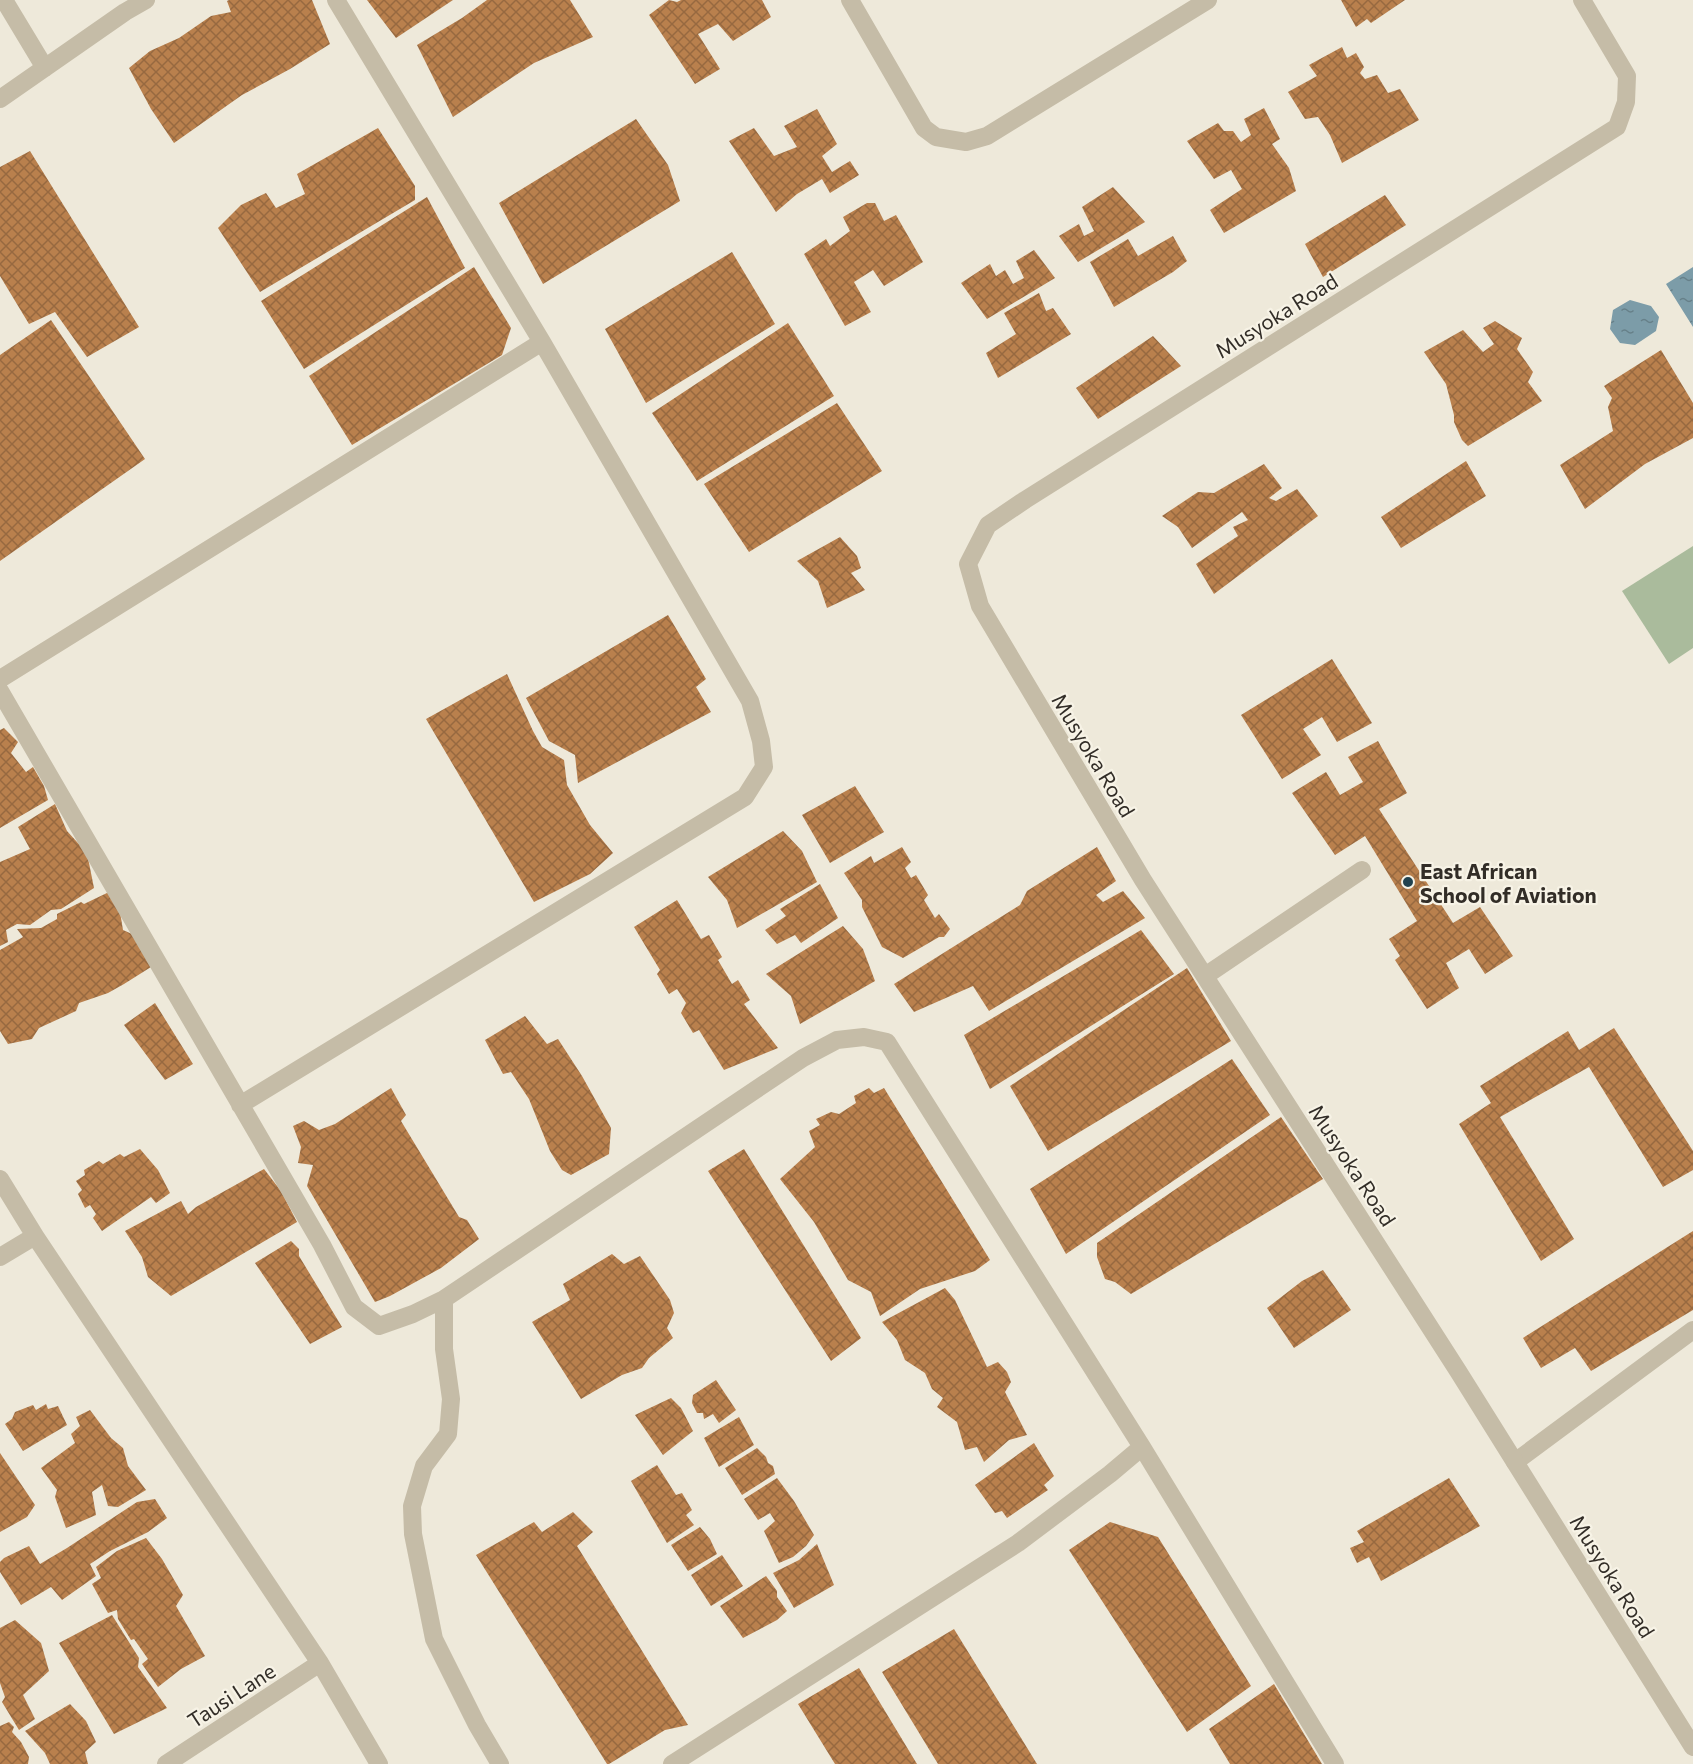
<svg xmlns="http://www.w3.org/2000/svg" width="1693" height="1764" font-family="Commissioner,sans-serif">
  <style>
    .pitch { fill: #aabb9c }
    .water { fill: url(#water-ripples) }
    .building { fill: url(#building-cross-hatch) }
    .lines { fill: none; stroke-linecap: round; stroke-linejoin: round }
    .lane { stroke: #c5bca7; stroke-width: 18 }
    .street { stroke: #c5bca7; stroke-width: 18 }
    .poi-dot { fill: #21424f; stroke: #f7f3e6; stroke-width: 2 }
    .labels { text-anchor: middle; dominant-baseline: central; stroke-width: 4.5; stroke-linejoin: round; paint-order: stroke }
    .street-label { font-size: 21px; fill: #322d27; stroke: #f7f3e6 }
    .poi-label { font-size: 21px; font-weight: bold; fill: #322d27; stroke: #f7f3e6; text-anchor: start }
  </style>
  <defs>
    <pattern id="water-ripples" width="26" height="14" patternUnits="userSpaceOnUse" patternTransform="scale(1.5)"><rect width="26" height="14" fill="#7c9ca8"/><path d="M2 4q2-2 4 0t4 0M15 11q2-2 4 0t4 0" fill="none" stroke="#668089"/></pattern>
    <pattern id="building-cross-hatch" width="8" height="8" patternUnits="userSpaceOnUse" patternTransform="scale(1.5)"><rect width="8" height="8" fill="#b9804d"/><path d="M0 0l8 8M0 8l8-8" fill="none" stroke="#976940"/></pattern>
  </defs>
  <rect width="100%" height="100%" fill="#eee9da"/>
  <path class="pitch" d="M1693 546V648L1669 664 1622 591Z"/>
  <path class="water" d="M1693 267V327L1666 284Z
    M1630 300 1651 306 1659 317 1656 331 1635 345 1620 343 1610 329 1613 310Z"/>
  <path class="building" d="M229 0H312L330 44 290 69 242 95 174 143 151 109 129 68 150 51 179 38 211 16 231 12 227 1Z
    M367 0H453L396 38Z
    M487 0H570L593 37 534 63 453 117 417 45 462 18Z
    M669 0 677 2 681 0H762L771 17 733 41 718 24 698 34 720 69 695 84 649 15Z
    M1341 0H1405L1371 23 1367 19 1356 27Z
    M1342 47 1347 58 1356 53 1364 67 1360 73 1365 79 1377 75 1388 93 1400 89 1419 120 1342 163 1330 135 1318 117 1305 119 1288 92 1317 76 1309 65Z
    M1264 108 1280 139 1272 144 1289 168 1296 191 1224 233 1210 210 1242 189 1231 170 1214 179 1187 141 1218 123 1224 131H1233L1241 142 1251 135 1244 119Z
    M817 109 837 144 822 156 832 172 850 161 859 175 830 193 822 179 797 194 776 212 729 141 754 128 774 156 797 147 784 126Z
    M636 119 668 165 680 201 543 284 499 203Z
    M378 128 415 186V200L260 292 218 228 241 205 266 193 276 208 305 194 297 174Z
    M30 151 139 327 87 357 55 312 29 324 0 276V167Z
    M1113 187 1145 222 1078 262 1059 236 1079 224 1084 236 1094 231 1082 207Z
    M1385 195 1406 225 1323 277 1305 244Z
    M427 197 465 268 304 369 261 301Z
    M867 203H875L884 221 896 215 923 262 884 286 873 270 854 282 871 312 845 326 804 254 826 239 830 246 850 231 843 217Z
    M1173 236 1187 261 1173 272 1114 307 1090 262 1128 239 1138 256Z
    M1034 250 1055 278 987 319 961 283 990 264 996 276 1005 270 1013 284 1024 278 1016 261Z
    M732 252 775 324 646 403 605 329Z
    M474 267 511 328 502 355 352 445 309 376Z
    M1039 293 1046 311 1053 308 1071 334 998 378 986 353 1016 334 1004 313Z
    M51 320 145 459 0 561V355Z
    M1495 321 1522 338 1517 349 1533 372 1528 382 1542 401 1468 446 1462 440 1454 422V415L1446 384 1424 352 1463 330 1483 352 1494 344 1483 328Z
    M788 323 834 396 697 481 652 413Z
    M1153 336 1181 366 1098 419 1076 388Z
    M1661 350 1693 403V438L1645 464 1585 509 1560 465 1613 431 1608 407 1612 398 1604 386Z
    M837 403 882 471 749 552 704 484Z
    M1466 461 1486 496 1401 548 1381 517Z
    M1264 464 1282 488 1269 498 1276 501 1297 489 1318 516 1214 594 1196 564 1238 536 1233 527 1248 520 1242 512 1192 548 1178 527 1162 516 1198 492 1214 493Z
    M840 537 857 556 861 568 851 573 865 590 827 608 818 581 797 561Z
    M668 615 706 679 696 687 711 712 578 783 575 755 549 741 526 698Z
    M1332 659 1372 723 1337 742 1322 717 1303 729 1321 755 1282 779 1241 715Z
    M507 674 533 731 542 747 564 760 567 785 590 825 613 853 590 874 534 902 426 719Z
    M4 728 18 742 11 753 26 772 33 767 44 786 48 800 0 828V730Z
    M1378 741 1407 793 1379 809 1453 923 1480 907 1513 956 1485 974 1469 949 1446 963 1459 988 1427 1009 1395 960 1400 956 1389 939 1417 921 1365 836 1335 855 1292 793 1326 772 1340 795 1363 782 1348 757Z
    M855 786 884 832 830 863 802 815Z
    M55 804 67 831 87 853 94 888 61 909 51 910 30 925 17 924 6 930 8 942 0 946V862L30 849 18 827Z
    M783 831 802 851 817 882 737 928 727 900 708 877Z
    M902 847 911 862 905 868 911 878 916 875 928 895 924 900 935 918 939 914 950 929 944 937H939L903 958 882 947 862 907V900L844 873 871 856 874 863Z
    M1097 847 1116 881 1096 895 1103 902 1123 891 1145 918 989 1011 973 986 914 1012 894 984 1020 905 1027 891Z
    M820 884 838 918 801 943 795 935 777 944 765 930 786 916 780 909Z
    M109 892 119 906 123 930 132 934 151 967 124 984 108 993 79 1003 76 1011 39 1028 32 1039 8 1044 0 1031V950L23 937 17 929 41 928 57 919V914L81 902 84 904Z
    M677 900 701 939 709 935 722 957 718 960 732 984 738 980 750 1000 744 1004 778 1048 724 1070 699 1030 693 1033 681 1013 686 1003 677 989 669 994 657 974 660 970 634 927Z
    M843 926 863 949 875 981 800 1024 791 996 766 974Z
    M1141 930 1174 974 990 1089 964 1035Z
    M1187 968 1231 1041 1048 1151 1010 1086Z
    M155 1003 193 1064 165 1080 124 1025Z
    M525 1016 547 1044 558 1039 582 1076 611 1128 609 1154 571 1175 562 1170 550 1151 529 1099 511 1072 503 1074 485 1040Z
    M1614 1028 1693 1151V1170L1663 1187 1589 1067 1500 1117 1574 1239 1541 1261 1459 1124 1491 1103 1480 1086 1568 1031 1579 1050Z
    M1232 1059 1270 1115 1066 1254 1030 1189Z
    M391 1088 406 1115 401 1121 459 1217 467 1220 479 1239 441 1268 390 1296 375 1302 307 1186 313 1165 298 1163 301 1147 293 1126 304 1121 319 1130 335 1124Z
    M869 1088 874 1093 884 1088 990 1260 975 1271 920 1289 880 1316 871 1292 848 1280 814 1222 780 1179 815 1147 809 1131 820 1125 816 1119 831 1112 839 1114 856 1103 854 1096Z
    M1281 1117 1323 1179 1131 1294 1115 1282 1105 1279 1097 1257V1243Z
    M140 1149 158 1170 170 1193 156 1203 151 1197 102 1231 93 1218 96 1214 90 1205 85 1208 78 1194 82 1190 76 1181 85 1175 84 1170 99 1161 103 1164 120 1154 124 1157Z
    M744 1149 861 1338 831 1361 708 1171Z
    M264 1169 281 1191 297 1222 171 1296 148 1277 142 1257 125 1231 181 1201 188 1214 196 1207Z
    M1693 1231V1310L1591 1371 1575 1348 1541 1368 1523 1338Z
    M291 1241 299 1249V1256L342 1327 310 1344 255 1263Z
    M612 1254 624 1264 640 1256 670 1300 674 1313 667 1328 673 1338 649 1358 642 1368 622 1375 581 1399 532 1322 570 1300 563 1284Z
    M1323 1270 1351 1310 1294 1348 1267 1308 1302 1281Z
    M945 1288 955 1300 987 1367 998 1362 1007 1372 1011 1382 1005 1392 1027 1435 1009 1440 984 1462 977 1447 965 1450 957 1422 937 1407 943 1398 932 1389 925 1373 905 1360 897 1340 882 1322Z
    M716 1380 736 1410 719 1423 713 1414 704 1419 703 1413H697L692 1403 693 1395Z
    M671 1398 681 1408 693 1431 663 1455 635 1415Z
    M46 1404 48 1409 58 1406 67 1425 23 1451 5 1424 12 1419 15 1412 33 1405 36 1410Z
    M90 1410 111 1438 123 1448 128 1466 146 1490 118 1507 108 1506 102 1485 92 1492 96 1515 66 1528 55 1497 57 1490 41 1468 75 1443 71 1434 80 1426 76 1417Z
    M739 1417 754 1445 719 1467 704 1438Z
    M1034 1443 1054 1476 1044 1485 1048 1490 1007 1518 1002 1511 995 1513 975 1485Z
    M757 1448 766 1457 768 1463 773 1466 775 1474 742 1495 725 1468Z
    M0 1453 35 1505 27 1517 0 1532Z
    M657 1465 676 1495 682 1493 692 1510 686 1515 694 1525 667 1543 631 1481Z
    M777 1478 794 1501 814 1535 806 1546 793 1557 779 1563 764 1531 775 1521 770 1513 758 1520 744 1499Z
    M1449 1478 1480 1526 1381 1581 1369 1557 1357 1563 1350 1548 1364 1542 1357 1531Z
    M155 1499 167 1518 148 1532 110 1551 90 1564 96 1576 62 1600 51 1587 21 1605 0 1572V1562L4 1558 29 1546 40 1564 67 1548 137 1502Z
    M573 1512 593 1532 577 1546 688 1725 665 1730 609 1764H607L476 1555 534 1522 542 1532Z
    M1110 1522 1158 1537 1251 1686 1187 1732 1069 1550Z
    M700 1527 710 1539 717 1554 688 1571 671 1545Z
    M146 1538 162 1559 183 1595 176 1606 205 1656 181 1669 158 1687 142 1664 148 1659 134 1639 131 1640 118 1619 117 1610 108 1613 92 1584 101 1578 96 1567 117 1551Z
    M817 1544 834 1585 794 1608 773 1573 799 1560Z
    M722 1555 743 1586 711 1606 691 1575Z
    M766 1576 777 1591V1597L787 1611 777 1620 743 1638 720 1606Z
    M112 1615 139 1658 138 1667 167 1708 114 1734 59 1643Z
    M15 1620 41 1643 49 1671 23 1695 35 1719 19 1730 2 1702 5 1697 0 1683V1628Z
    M954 1629 1037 1764H938L882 1672Z
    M859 1668 917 1764H835L798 1704Z
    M1274 1684 1322 1764H1230L1209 1729Z
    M70 1704 86 1721 96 1742 85 1752 88 1764H50L45 1753 25 1731Z
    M9 1722 14 1727 12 1732 21 1742 29 1757 28 1764H0V1726Z"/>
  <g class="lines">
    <path class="lane" d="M1515 1462 1693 1330"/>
    <path class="street" d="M4 0 45 68
      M850 0 924 128 936 137 966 142 987 136 1208 0
      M1582 0 1627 76 1626 102 1617 127 1025 500 988 525 968 564 980 606 1143 880 1458 1371 1693 1747
      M0 99 125 12 146 0
      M0 679 542 342
      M0 691 322 1245 354 1307 379 1326 413 1314 444 1299 803 1058 837 1040 864 1037 887 1042 1142 1447 1335 1764
      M1205 976 1362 870
      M240 1105 745 797 764 767 761 741 750 701 542 342 336 0
      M0 1179 35 1236 0 1257
      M35 1236 320 1663 379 1764
      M444 1299V1349L451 1399 448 1434 424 1466 412 1506 413 1534 434 1639 477 1725 500 1764
      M166 1764 320 1663
      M672 1764 1018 1543 1110 1474 1142 1447"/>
  </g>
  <circle class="poi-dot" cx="1408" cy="882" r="6"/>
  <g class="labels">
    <g class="street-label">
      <text transform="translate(1276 315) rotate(-32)">Musyoka Road</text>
      <text transform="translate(1094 755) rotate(59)">Musyoka Road</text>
      <text transform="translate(1353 1165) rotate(57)">Musyoka Road</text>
      <text transform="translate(1613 1576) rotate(58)">Musyoka Road</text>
      <text transform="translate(231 1695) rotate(-33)">Tausi Lane</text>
    </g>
    <g class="poi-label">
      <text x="1420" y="870">East African<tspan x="1420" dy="24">School of Aviation</tspan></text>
    </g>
  </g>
</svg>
